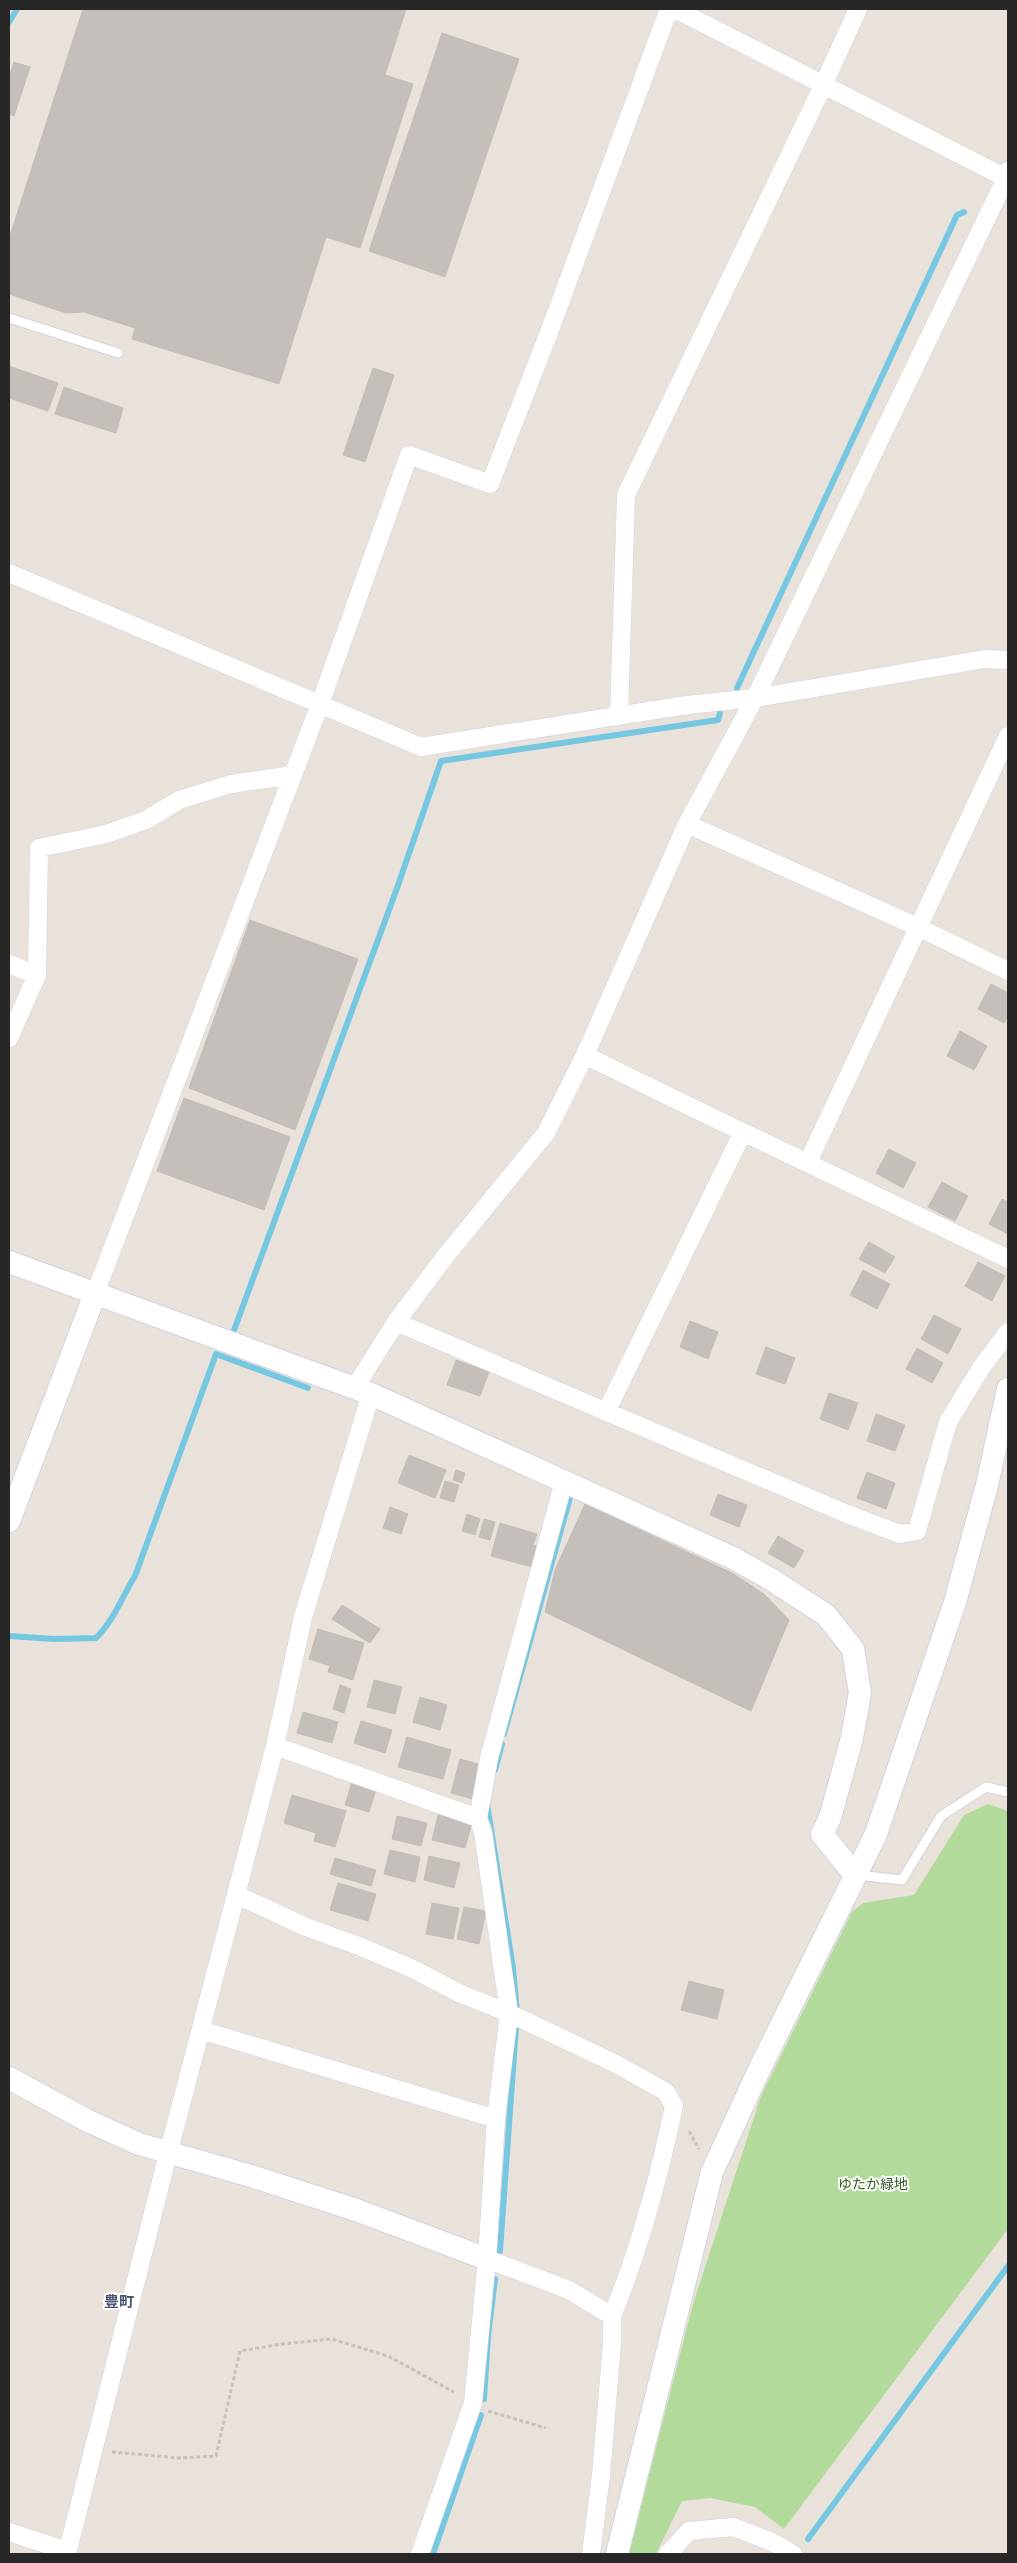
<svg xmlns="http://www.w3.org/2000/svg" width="1017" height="2563" font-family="Quicksand,'Noto Sans JP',sans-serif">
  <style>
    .green { fill: #b2da9b }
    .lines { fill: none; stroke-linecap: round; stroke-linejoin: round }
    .stream { stroke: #76c7e1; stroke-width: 6 }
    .building { fill: #c4bfba; stroke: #c3beb4 }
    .service-casing { stroke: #d0d3df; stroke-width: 11 }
    .minor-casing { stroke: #d0d3df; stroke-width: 19 }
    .tertiary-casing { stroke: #d0d3df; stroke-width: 24 }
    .path { stroke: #c3c3c3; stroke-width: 3; stroke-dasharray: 4 2.5; stroke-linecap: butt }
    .service { stroke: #fff; stroke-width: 9 }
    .minor { stroke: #fff; stroke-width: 18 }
    .tertiary { stroke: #fff; stroke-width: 22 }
    .labels { text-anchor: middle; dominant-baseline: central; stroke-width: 4; stroke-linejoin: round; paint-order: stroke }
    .park-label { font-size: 14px; fill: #2e5c20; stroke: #fff }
    .neighbourhood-label { font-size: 15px; font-weight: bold; fill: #4d5573; stroke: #fff }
  </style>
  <rect width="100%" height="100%" fill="#e9e2da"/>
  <path class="green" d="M988 1804 1008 1811V2229L784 2529 755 2507 710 2498 682 2501 656 2554H629L693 2304 761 2096 852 1912 863 1903 914 1895 964 1815Z"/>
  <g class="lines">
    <path class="stream" d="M9 22 17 9
      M737 688 957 215 964 212
      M233 1333 396 891 441 761 718 720 720 713
      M9 1636 54 1639 96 1638C114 1620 122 1597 135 1576L216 1354 308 1388
      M504 1734 571 1494
      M495 1770 502 1744
      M487 1804 513 1968 517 2013 500 2251
      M484 2399 488 2336 495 2279
      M808 2539 1008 2266
      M433 2554 481 2415"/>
  </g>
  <path class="building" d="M83 9H406L385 75 413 84 360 248 326 237 279 384 132 339 135 328 84 312 66 313 9 294V239Z
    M442 33 519 59 445 277 369 251Z
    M14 62 30 67 14 116 9 114V77Z
    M9 366 58 383 48 411 9 398Z
    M373 368 394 375 365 462 343 455Z
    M64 387 123 408 116 433 55 414Z
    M250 920 358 959 295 1130 189 1088Z
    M991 984 1008 993V1016L1004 1023 978 1009Z
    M960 1031 987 1046 974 1070 947 1056Z
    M184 1098 290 1137 264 1210 157 1171Z
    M889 1149 916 1163 903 1188 876 1173Z
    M942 1182 968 1196 955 1221 928 1207Z
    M1002 1199 1008 1202V1234L989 1224Z
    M869 1242 895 1257 885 1273 859 1259Z
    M978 1262 1005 1276 992 1301 965 1286Z
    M863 1270 890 1284 877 1309 850 1295Z
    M934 1315 961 1329 948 1354 921 1339Z
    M690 1321 718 1332 708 1359 680 1347Z
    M766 1347 795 1358 785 1384 756 1374Z
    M917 1348 943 1363 932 1383 906 1369Z
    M456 1360 489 1372 480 1396 447 1385Z
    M829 1393 858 1403 848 1430 820 1419Z
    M876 1414 905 1425 895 1451 867 1441Z
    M409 1455 446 1470 435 1498 398 1483Z
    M456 1470 465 1473 462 1483 453 1480Z
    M867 1472 895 1483 886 1509 857 1498Z
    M445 1481 459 1485 454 1502 440 1498Z
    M718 1494 747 1505 739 1527 710 1515Z
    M585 1504 732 1573 764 1594 789 1620 751 1711 545 1612 555 1570Z
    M390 1507 408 1514 401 1534 383 1528Z
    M467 1514 480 1519 475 1535 462 1531Z
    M484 1519 495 1522 490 1540 479 1537Z
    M500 1523 537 1534 533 1545 538 1546 532 1567 491 1556Z
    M778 1536 804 1551 794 1568 768 1553Z
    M342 1605 380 1629 370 1643 332 1619Z
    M318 1629 364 1643 353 1680 328 1672 330 1666 309 1659Z
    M374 1680 402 1687 395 1714 367 1707Z
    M340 1685 351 1689 344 1713 333 1709Z
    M420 1697 447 1705 440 1730 413 1722Z
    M303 1712 338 1722 332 1743 297 1733Z
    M361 1721 392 1730 385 1753 354 1743Z
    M407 1737 451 1750 443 1779 398 1767Z
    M460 1759 482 1765 473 1799 451 1793Z
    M352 1782 376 1790 369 1812 345 1805Z
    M292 1795 346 1811 335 1847 314 1841 316 1833 284 1823Z
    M438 1815 472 1823 465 1848 432 1840Z
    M397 1816 427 1823 421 1846 392 1839Z
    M390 1850 420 1857 415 1882 384 1874Z
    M429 1856 460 1863 454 1888 424 1880Z
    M335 1858 376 1870 371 1886 330 1874Z
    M338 1883 376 1894 368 1921 330 1910Z
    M432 1903 459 1908 453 1939 426 1934Z
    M464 1907 486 1911 479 1944 457 1939Z
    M689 1981 724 1990 717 2019 681 2010Z"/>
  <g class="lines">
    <g class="service-casing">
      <path id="service" d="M9 318 118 353
        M857 1875 902 1880 941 1816 986 1787 1008 1792"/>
    </g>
    <g class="minor-casing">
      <path id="minor" d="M675 9 1008 179
        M9 573 421 747 687 705 755 698 985 659 1008 660
        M619 715 626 495 820 92 858 9
        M687 824 920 928 1008 971
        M9 964 37 975
        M9 1038 37 975 39 848 106 834 146 820 179 800 231 784 293 775
        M585 1055C725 1125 867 1191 1008 1259
        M808 1162 1008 736
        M95 1294 320 704 409 455 490 484 548 335 669 9
        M396 1322 847 1514 900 1534 917 1531 948 1422 981 1368 1008 1332
        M354 1389 396 1322 444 1258 546 1133 585 1055 687 824 755 698 1006 178
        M606 1412 742 1134
        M275 1746 478 1818
        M237 1895 306 1927 359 1946 413 1969 461 1994 509 2013 616 2064 666 2092 674 2106C659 2177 640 2248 612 2316
        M201 2030 496 2119
        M487 2259 569 2290 612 2316V2343L601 2475 591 2554
        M9 2532 67 2551
        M67 2554 168 2154 275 1746 303 1617 371 1394
        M420 2554 473 2403 487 2259 496 2119 509 2013 483 1832 478 1818 489 1758 564 1481
        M668 2554 689 2531 733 2527 772 2542 793 2554"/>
    </g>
    <g class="tertiary-casing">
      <path id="tertiary" d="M1006 178 1008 173
        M9 1262 371 1394 733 1558 772 1580 826 1615 853 1649 860 1693 852 1738 830 1818 822 1834 855 1875
        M9 1521 95 1294
        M9 2078 88 2121 139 2144 251 2176 356 2210 487 2259
        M617 2554 712 2172 759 2070 876 1834 955 1602 987 1485 1008 1389"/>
    </g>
    <path class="path" d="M689 2131 699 2149
      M488 2411 546 2428
      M112 2452 180 2458 216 2456 240 2351 282 2344 332 2339 388 2356 454 2392"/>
    <use href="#service" class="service"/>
    <use href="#minor" class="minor"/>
    <use href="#tertiary" class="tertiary"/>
  </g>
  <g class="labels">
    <g class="park-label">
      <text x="873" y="2184">ゆたか緑地</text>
    </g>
    <g class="neighbourhood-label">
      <text x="119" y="2301">豊町</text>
    </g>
  </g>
  <rect width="1017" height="2563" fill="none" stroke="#272727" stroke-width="20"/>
</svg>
